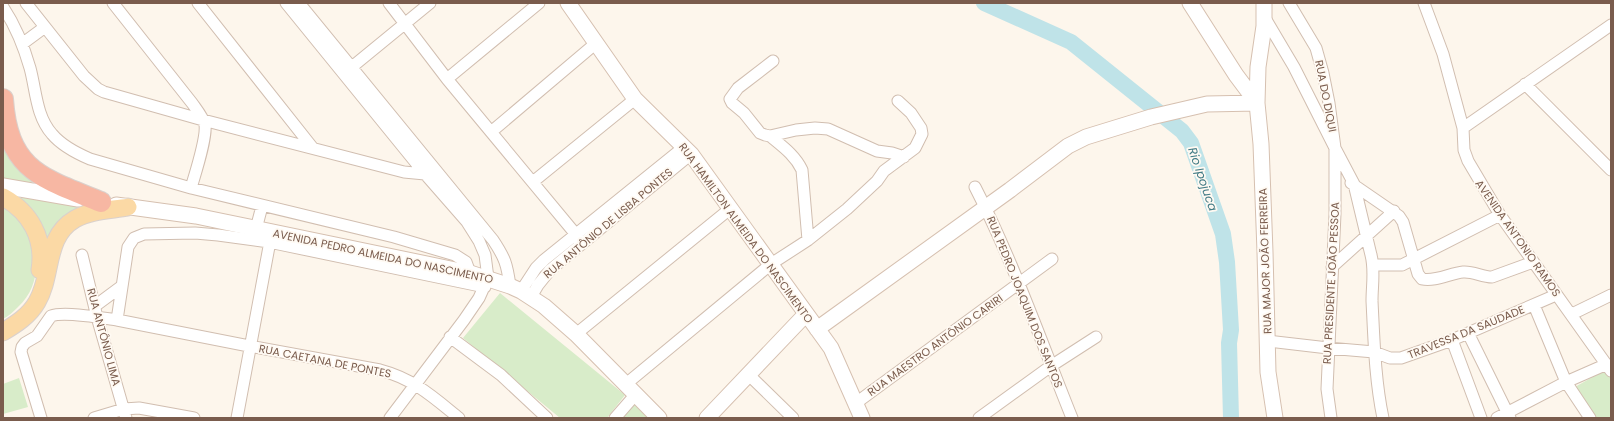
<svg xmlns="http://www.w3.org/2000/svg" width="1614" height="421" font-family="Poppins,sans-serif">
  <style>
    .green { fill: #d8ecc9 }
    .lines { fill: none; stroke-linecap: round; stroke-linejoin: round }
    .river { stroke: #bfe3e8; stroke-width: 16 }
    .street-casing { stroke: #d1beb0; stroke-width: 13 }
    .secondary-casing { stroke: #d6c0b0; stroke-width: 17 }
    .primary-casing { stroke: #dad1cd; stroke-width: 19 }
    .highway-casing { stroke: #dad1cd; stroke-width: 22 }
    .street { stroke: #fff; stroke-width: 11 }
    .secondary { stroke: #fff; stroke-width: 15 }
    .primary { stroke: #fbd9a5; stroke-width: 17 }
    .highway { stroke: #f7b7a3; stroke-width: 20 }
    .labels { text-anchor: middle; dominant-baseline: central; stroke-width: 3.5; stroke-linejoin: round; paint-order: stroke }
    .street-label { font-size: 11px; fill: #7a5c4d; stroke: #fffaf3 }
    .water-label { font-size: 12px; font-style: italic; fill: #437c86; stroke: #fffaf3 }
  </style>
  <rect width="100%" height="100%" fill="#fdf6ec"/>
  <path class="green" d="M3 125 49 188 3 181Z
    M3 191 102 207 78 213 44 263Z
    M3 204C10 210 22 217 26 225 41 251 41 286 18 307 13 312 9 316 3 319Z
    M500 293 625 395 607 418H560L463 338Z
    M1605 370 1611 379V418H1596L1575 387Z
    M19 378 28 407 3 414V384Z
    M636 394 659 418H615Z"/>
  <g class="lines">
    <path class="river" d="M984 3 1071 42 1182 131 1191 143 1223 234 1227 262 1231 330 1229 343 1231 418"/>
    <g class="street-casing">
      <path id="street" d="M26 3 84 76 98 89 104 92 203 120 404 172 425 174 435 170
        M113 3 192 103C197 110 203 117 205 125 207 138 195 174 191 188
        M198 3 312 147
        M286 3 425 174 467 222 479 241 485 255 488 278 479 298 464 320 390 418
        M299 3 493 240C505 258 507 264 510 286
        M389 3 447 79 583 243
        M1289 3 1316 48 1323 73 1329 103 1335 148 1354 184 1371 255C1375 270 1372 285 1372 301 1374 340 1375 380 1383 418
        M1424 3 1443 54 1463 128 1464 150 1468 161 1500 215 1611 371
        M3 7C15 25 24 47 30 68 36 90 36 116 52 134 62 146 76 153 90 159L191 188 394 237 455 255 466 262 470 273
        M1265 18 1294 67 1335 148V214L1327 389 1331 418
        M22 44 45 27
        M773 61 738 88 730 99 732 103 744 113 760 133 765 135 770 136 796 130 815 128 828 129 877 151 892 153 904 157
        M347 71 430 3
        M447 79 539 3
        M1525 84 1611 170
        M1463 128 1611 25
        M491 132 595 44
        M770 136C782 146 795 155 802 170L808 240
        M534 181 635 99
        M1351 183 1399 216 1403 222 1418 274 1422 279C1435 282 1451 273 1463 272 1473 271 1482 277 1492 277L1533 262
        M975 187C1013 261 1041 341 1072 418
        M256 229 262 206
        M82 255 97 317 126 418
        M1374 265H1402L1500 215
        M1332 267 1394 211
        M521 291 536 268 544 260 684 147
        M531 297 538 285 550 270 691 154
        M1534 305 1566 382 1590 418
        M95 306 122 286
        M1572 314 1611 295
        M117 320 128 247 134 238 144 234 195 233 218 235 269 242 485 287
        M1468 333 1510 418
        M576 334 731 208
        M450 337 501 375 547 418
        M1452 340 1481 418
        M1268 341 1328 348 1374 352 1390 358H1401L1452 340 1556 295
        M749 375 793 418
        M626 384 771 264 808 240 847 209 877 181 884 171 915 148 922 134 921 128 911 113 898 101
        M856 403 1052 259
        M41 418 21 352 22 347 25 343 37 336 51 316C64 311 103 318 117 320L249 346 380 370C414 379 433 397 459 418
        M94 418 124 409 139 408 194 418
        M237 418 271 236
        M615 418 636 394
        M979 418 1051 366 1096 337
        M1497 418 1566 382 1607 364"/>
    </g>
    <g class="secondary-casing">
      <path id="secondary" d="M568 3 635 99 691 154 831 348 862 418
        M1190 3 1236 75 1257 103
        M1264 3V26L1258 67 1257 103 1261 144 1265 252 1268 372 1275 418
        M3 186 78 199
        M116 205 196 216 470 273 510 286 521 291 544 306 576 334 659 418
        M817 329 1010 190 1068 146 1086 137 1151 117 1207 104 1257 103
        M707 418 806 314"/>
    </g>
    <g class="primary-casing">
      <path id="primary" d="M3 197C30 212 45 238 40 270
        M3 332C16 324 29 316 37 302 53 275 44 237 75 219 91 210 111 210 128 207"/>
    </g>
    <g class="highway-casing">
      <path id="highway" d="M3 99C8 171 42 178 101 202"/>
    </g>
    <use href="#street" class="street"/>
    <use href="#secondary" class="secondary"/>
    <use href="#primary" class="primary"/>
    <use href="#highway" class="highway"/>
  </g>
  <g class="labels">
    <g class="street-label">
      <text transform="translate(1326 96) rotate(79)">RUA DO DIQUI</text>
      <text transform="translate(608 223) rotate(-40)">RUA ANTÔNIO DE LISBA PONTES</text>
      <text transform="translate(746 233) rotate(54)">RUA HAMILTON ALMEIDA DO NASCIMENTO</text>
      <text transform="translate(1518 238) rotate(55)">AVENIDA ANTONIO RAMOS</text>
      <text transform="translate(383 256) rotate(12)">AVENIDA PEDRO ALMEIDA DO NASCIMENTO</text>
      <text transform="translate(1265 261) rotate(-92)">RUA MAJOR JOÃO FERREIRA</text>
      <text transform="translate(1331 283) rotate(-87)">RUA PRESIDENTE JOÃO PESSOA</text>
      <text transform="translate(1025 302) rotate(68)">RUA PEDRO JOAQUIM DOS SANTOS</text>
      <text transform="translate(1466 332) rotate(-22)">TRAVESSA DA SAUDADE</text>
      <text transform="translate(104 337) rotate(75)">RUA ANTÔNIO LIMA</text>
      <text transform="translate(935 345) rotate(-36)">RUA MAESTRO ANTÔNIO CARIRI</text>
      <text transform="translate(325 361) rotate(11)">RUA CAETANA DE PONTES</text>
    </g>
    <g class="water-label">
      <text transform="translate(1203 179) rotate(71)">Rio Ipojuca</text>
    </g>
  </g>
  <rect width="1614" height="421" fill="none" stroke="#7a5c4d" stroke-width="8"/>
</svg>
